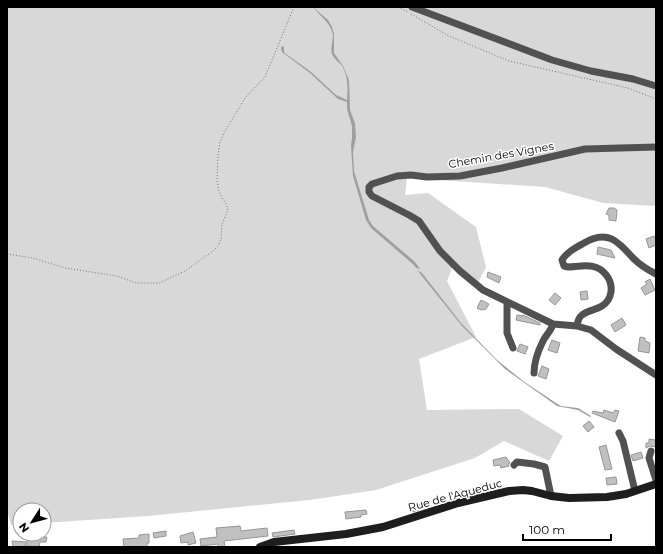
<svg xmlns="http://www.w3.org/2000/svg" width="663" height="554" font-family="Montserrat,sans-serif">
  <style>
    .green { fill: #d8d8d8 }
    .water { fill: #9f9f9f }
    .building { fill: #c0c0c0; stroke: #959595 }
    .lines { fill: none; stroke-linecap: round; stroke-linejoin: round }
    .path { stroke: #737373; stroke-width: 1; stroke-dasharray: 1 2; stroke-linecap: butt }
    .street { stroke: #515151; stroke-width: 7 }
    .secondary { stroke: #1e1e1e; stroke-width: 8 }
    .labels { text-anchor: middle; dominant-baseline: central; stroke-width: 3; stroke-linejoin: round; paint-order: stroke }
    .street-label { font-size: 11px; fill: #000; stroke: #fff }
  </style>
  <rect width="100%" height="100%" fill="#fff"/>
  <path class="green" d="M7 7H656V206L603 203 545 187 407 178 405 195 428 193 476 227 486 267 478 283 453 266 447 281 476 337 419 359 427 410 519 409 563 436 549 461 504 441 475 458 376 490 310 500 148 516 44 523V510H20V524L11 525 7 509Z"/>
  <path class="water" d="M313 7 328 20 332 27 334 34V53L343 66 349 80 350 110 355 123 356 137 353 152 354 171 369 220 373 226 415 262 420 269 416 268 414 265 371 228 366 220 353 176 351 146 352 138V126L347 109V102L338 99 310 73 282 52 281 48 282 46 284 47V52L286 54 310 71 336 95 347 100C348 88 348 76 342 66 339 62 334 59 332 54 330 47 333 42 333 35 331 23 320 16 313 7Z
    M417 270 422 273 461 323 496 359 523 381 556 403 561 406 578 408 591 416 590 417 578 410 557 406 505 369 462 326Z"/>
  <path class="building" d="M609 208H614L617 210 616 221 609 220V215L606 214Z
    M654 236 656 240V245L649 248 646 239Z
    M598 247 611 250 615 258 597 254Z
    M488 272 501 277 499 283 487 277Z
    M650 279 655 290 645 295 641 288 647 284 645 282Z
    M587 291 588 299 581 300 580 292Z
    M555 293 561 298 555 305 549 300Z
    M481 300 489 304 486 309 481 310 477 308Z
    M517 315 523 316V315L540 323V325L516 320Z
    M622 318 626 325 615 332 611 325Z
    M640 337 645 338V341L650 343 649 353 638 351Z
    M552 340 560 343 557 353 548 350Z
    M520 344 528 347 525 354 517 351Z
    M542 366 549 369 546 379 538 376Z
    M604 410 613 413 615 410 619 411 615 422 592 413 593 411 603 413Z
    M589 421 594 427 588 432 583 426Z
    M649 439 656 440V447L650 446 646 448V443H649Z
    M606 445 612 469 605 470 599 447Z
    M641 452 643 458 633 461 631 455Z
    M506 457 510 463 508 464 509 466 501 468 500 465 494 466 493 460Z
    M616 477 617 484 607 485 606 478Z
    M422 503 424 508 413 512 412 509 415 508V506Z
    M366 510 367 514 361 515V517L346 519 345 512Z
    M240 526 241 531 267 528 268 536 224 541 225 547H218V544L201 546 200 539 217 537 216 528Z
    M294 530 295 534 273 537 272 533Z
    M166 531V536L154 538 153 533Z
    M193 532 196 543 188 545V542L181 543 180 536Z
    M149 534V543H147V547H124L123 539 139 538V535Z
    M29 537H47L46 542H40L39 547 27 546V540H29Z
    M12 541 26 542 25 547H13Z"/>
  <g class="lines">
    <path class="path" d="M398 7 408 12
      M411 14 449 36 509 61 628 88 656 99
      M7 254 33 258 65 268 117 276 136 283H159L185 271 213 251 218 246 221 239 222 224 228 210 226 204 219 192 217 180 218 155 220 142 224 133 245 98 265 77 294 7"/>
    <path class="street" d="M412 7 552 60 591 71 633 79 656 86
      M656 147 585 149 502 168 460 176 427 177 411 175 397 176 372 184 369 187V192L372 196 409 215 419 221 440 251 460 271 483 290 553 324 577 326 591 330 616 349 656 375
      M507 302V333L513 348
      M577 326C578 321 578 318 582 315 588 310 596 310 602 306 612 300 614 286 607 276 597 262 584 266 568 267L564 266 562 260C567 252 575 248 584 243 607 229 618 241 633 258 640 265 648 270 656 274
      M534 373C534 361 538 351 543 341 546 335 551 331 553 324
      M619 433 623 441 635 491
      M651 451 649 458 656 480
      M514 465 517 462 534 464 545 467 551 496"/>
    <path class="secondary" d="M260 547 274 542 346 534 383 527 458 503 509 491 523 490 532 491 551 496 569 498 607 497 626 494 656 484"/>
  </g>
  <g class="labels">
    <g class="street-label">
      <text transform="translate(501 155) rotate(-10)">Chemin des Vignes</text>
      <text transform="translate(455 495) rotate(-15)">Rue de l'Aqueduc</text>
    </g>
  </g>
  <rect width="663" height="554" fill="none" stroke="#000000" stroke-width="16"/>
  <g transform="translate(32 522) rotate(234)"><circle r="19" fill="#ffffff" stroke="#999999"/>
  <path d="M0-3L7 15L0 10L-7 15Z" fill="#000000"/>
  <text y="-6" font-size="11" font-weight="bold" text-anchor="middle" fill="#000000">N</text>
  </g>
  <path d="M523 534v6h88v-6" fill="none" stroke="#000000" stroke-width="2"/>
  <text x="529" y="534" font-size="12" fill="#000000" stroke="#ffffff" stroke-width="3" paint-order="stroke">100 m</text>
</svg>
